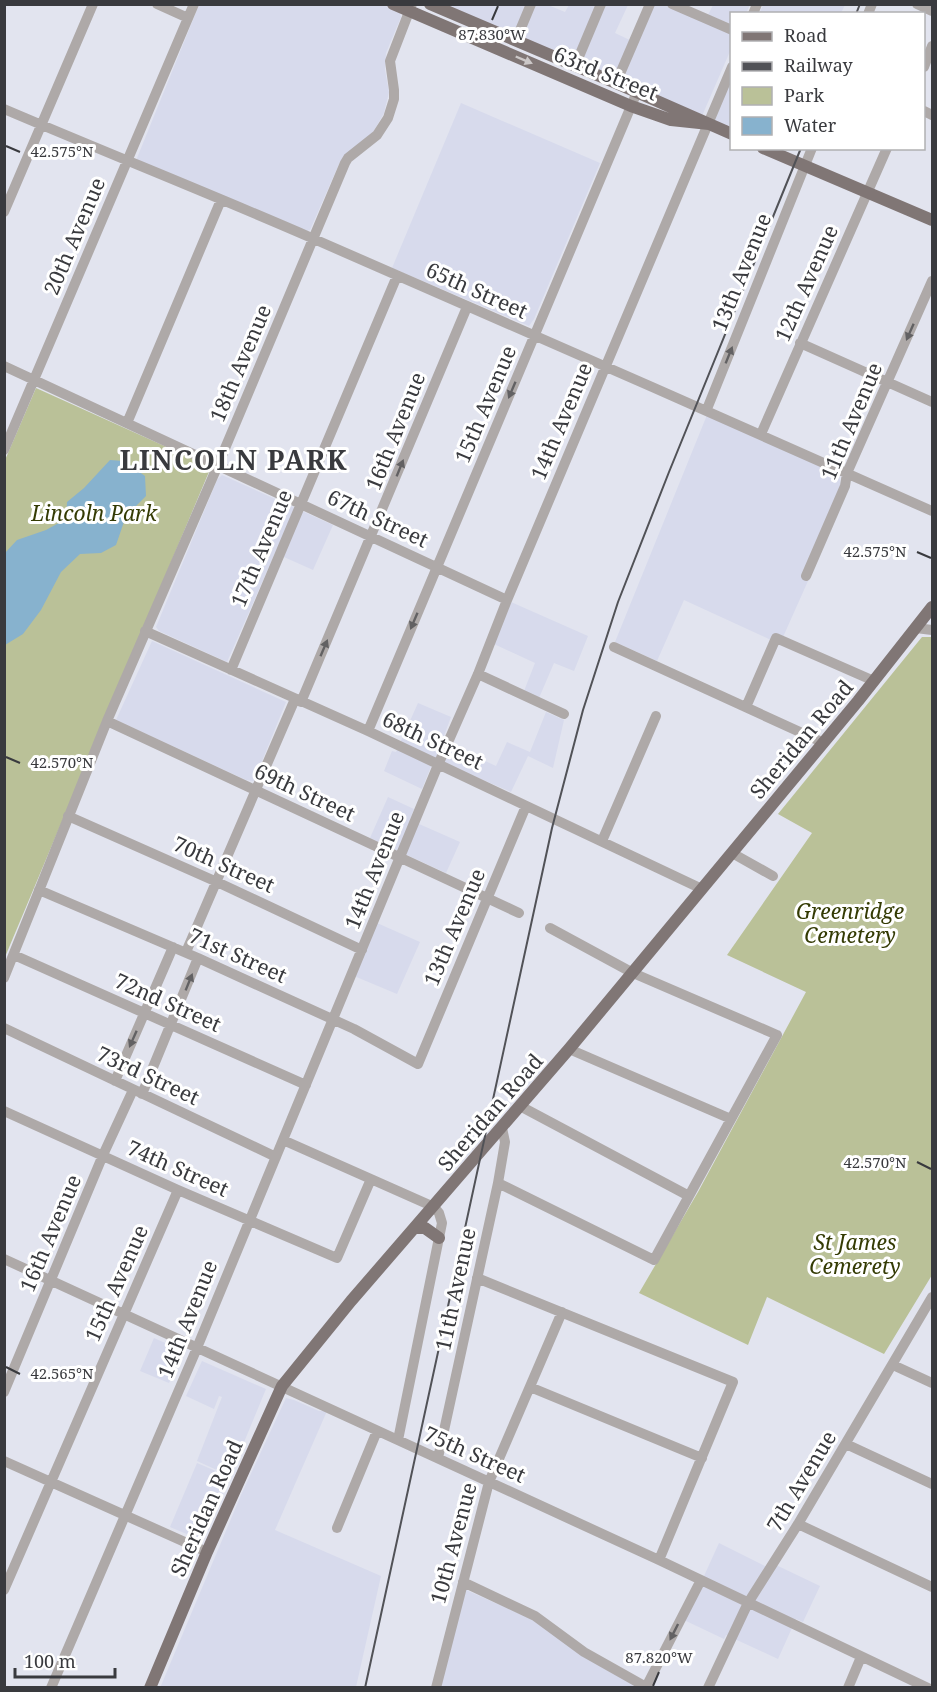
<svg xmlns="http://www.w3.org/2000/svg" width="937" height="1692" font-family="'Noto Serif',serif">
  <style>
    .built { fill: #d7daec }
    .green { fill: #bac198 }
    .water { fill: #87b2ce }
    .lines { fill: none; stroke-linecap: round; stroke-linejoin: round }
    .minor { stroke: #aea9a8; stroke-width: 10 }
    .major { stroke: #807675; stroke-width: 12 }
    .rail { stroke: #515257; stroke-width: 2 }
    .oneway { fill: #ccc8c8 }
    .oneway2 { fill: #626163 }
    .ticks { fill: none; stroke: #393a3e; stroke-width: 2 }
    .labels { text-anchor: middle; dominant-baseline: central; stroke-width: 6; stroke-linejoin: round; paint-order: stroke }
    .street-label { font-size: 21px; fill: #393a3e; stroke: #fff }
    .park-label { font-size: 21px; font-style: italic; fill: #343b04; stroke: #fff }
    .district-label { font-size: 27px; font-weight: bold; letter-spacing: 1.5px; fill: #393a3e; stroke: #fff }
    .ticks-label { font-size: 15px; text-anchor: middle; fill: #393a3e; stroke: #fff; stroke-width: 6; stroke-linejoin: round; paint-order: stroke }
  </style>
  <rect width="100%" height="100%" fill="#e2e4ef"/>
  <path class="built" d="M384 4 399 11 401 17 386 53 385 70 389 92 384 113 372 134 339 164 310 230 307 231 135 163 199 5Z
    M442 5H548L565 12 569 5H628L615 33 636 43 653 5H665L731 34V49L702 116Z
    M713 5H750L746 13 732 14 731 24 708 15Z
    M763 5H845L841 13 759 14Z
    M731 79V129L715 120Z
    M461 103 600 163 534 319 529 326 392 268Z
    M707 415 839 475 841 486 808 581 783 637 771 640 684 600 657 661 615 642Z
    M222 475 333 525 313 570 275 553 227 662 159 631 156 627 217 480Z
    M511 602 588 636 574 671 554 663 539 698 524 691 535 663 494 644Z
    M152 641 286 702 254 781 246 780 116 720Z
    M418 703 451 717 442 741 496 766 507 742 530 752 546 712 564 720 553 768 528 756 511 792 434 759 422 789 384 771 392 751 396 752Z
    M388 797 414 809 410 820 460 842 446 873 370 838Z
    M377 923 420 942 397 994 354 976Z
    M154 1338 183 1351 169 1383 140 1371Z
    M202 1361 266 1389 230 1476 197 1461 222 1397 219 1396 214 1409 186 1396Z
    M286 1398 294 1400 319 1411H327L275 1530 381 1576 356 1687 160 1688 241 1495Z
    M197 1463 230 1477 203 1541 170 1527Z
    M719 1543 773 1570 776 1565 820 1586 803 1622 796 1619 778 1659 726 1635 724 1639 684 1620Z
    M466 1590 529 1618 639 1688H438Z"/>
  <path class="green" d="M36 388 211 467 5 957V460Z
    M922 637H932V1275L884 1354 767 1297 748 1345 639 1293 698 1192 806 992 727 955 812 833 778 814Z"/>
  <path class="water" d="M110 460 124 461 145 476 146 496 126 516 116 545 101 553 80 554 61 572 41 610 23 634 5 645V553L17 540 46 530 66 519 67 502 84 488Z"/>
  <g class="lines">
    <path class="minor" d="M157 4 188 18
      M672 4 732 30
      M917 4 932 11
      M753 14 757 4
      M868 14 872 4
      M516 40 531 4
      M575 66 601 4
      M924 67 932 46
      M616 83 650 4
      M4 109C107 153 211 194 314 239 521 328 726 420 932 511
      M924 111 932 115
      M4 212 93 4
      M800 343 932 402
      M4 366 507 600
      M707 409 812 148
      M127 423 221 200
      M761 434 887 148
      M4 450 194 4
      M806 576 845 486 847 473 932 281
      M916 628 932 630
      M145 631 368 731 702 889
      M614 647 824 743
      M231 670 397 276
      M478 674 564 714
      M301 702 467 307
      M746 707 776 638 874 681
      M107 721 519 913
      M368 731 637 92
      M68 816 217 882 362 950
      M602 841 656 716
      M732 853 773 876
      M39 890 198 958 354 1029 418 1064 526 806
      M186 952 295 699
      M14 955 306 1085
      M4 978 107 721 218 465 345 163 348 158 377 135 388 118 394 99V90L390 61 412 4
      M4 1028 276 1157
      M569 1049 731 1119
      M115 1081 173 947
      M142 1094 198 958
      M520 1106 689 1196
      M4 1111 178 1190 337 1258 371 1179
      M283 1140 434 1207 439 1213 442 1223 398 1440
      M498 1183 654 1260 777 1035 633 973 550 928
      M4 1259 659 1560 928 1688
      M477 1278 733 1382 659 1560
      M893 1365 932 1383
      M530 1387 702 1458
      M4 1392 103 1155 133 1090
      M846 1444 932 1484
      M438 1458 498 1183 505 1142 502 1128
      M4 1461 207 1552
      M798 1524 932 1587
      M337 1528 377 1431
      M463 1582 535 1616 584 1652 648 1688
      M4 1590 178 1190
      M646 1687 701 1580
      M51 1688 194 1355 438 765 478 674 507 600 732 67
      M436 1688 489 1482 562 1312
      M708 1688 748 1603 798 1524 932 1297
      M848 1688 861 1657"/>
    <path class="major" d="M393 4 631 106 671 120 709 124
      M430 4 616 83 732 134
      M763 148 932 220
      M415 1228H425L439 1238
      M150 1688 207 1552 282 1386 351 1301 569 1049 858 701 932 607"/>
    <path class="rail" d="M856 14 860 4
      M365 1688 552 828 583 710 618 602 669 472 801 148"/>
  </g>
  <defs><path id="oneway-solid" d="M-6-.8H1V-3.2L6.5 0L1 3.2V.8H-6Z" transform="scale(1.5)"/></defs>
  <use class="oneway" href="#oneway-solid" transform="translate(524 60) rotate(23)"/>
  <g class="oneway2">
    <use href="#oneway-solid" transform="translate(910 332) rotate(114)"/>
    <use href="#oneway-solid" transform="translate(729 355) rotate(-68)"/>
    <use href="#oneway-solid" transform="translate(512 390) rotate(113)"/>
    <use href="#oneway-solid" transform="translate(400 468) rotate(-68)"/>
    <use href="#oneway-solid" transform="translate(414 621) rotate(113)"/>
    <use href="#oneway-solid" transform="translate(324 648) rotate(-67)"/>
    <use href="#oneway-solid" transform="translate(189 982) rotate(-68)"/>
    <use href="#oneway-solid" transform="translate(133 1039) rotate(114)"/>
    <use href="#oneway-solid" transform="translate(674 1632) rotate(117)"/>
  </g>
  <path class="ticks" d="M492 20 498 6M6 146 20 152M917 552 931 558M6 757 20 763M917 1162 931 1169M6 1367 20 1374M653 1686 659 1672"/>
  <g class="labels">
    <g class="street-label">
      <text transform="translate(606 73) rotate(22)">63rd Street</text>
      <text transform="translate(74 236) rotate(-67)">20th Avenue</text>
      <text transform="translate(741 272) rotate(-68)">13th Avenue</text>
      <text transform="translate(806 283) rotate(-66)">12th Avenue</text>
      <text transform="translate(477 290) rotate(24)">65th Street</text>
      <text transform="translate(240 363) rotate(-67)">18th Avenue</text>
      <text transform="translate(485 404) rotate(-67)">15th Avenue</text>
      <text transform="translate(561 421) rotate(-67)">14th Avenue</text>
      <text transform="translate(851 421) rotate(-67)">11th Avenue</text>
      <text transform="translate(395 431) rotate(-68)">16th Avenue</text>
      <text transform="translate(378 518) rotate(25)">67th Street</text>
      <text transform="translate(261 548) rotate(-67)">17th Avenue</text>
      <text transform="translate(801 739) rotate(-50)">Sheridan Road</text>
      <text transform="translate(433 740) rotate(25)">68th Street</text>
      <text transform="translate(305 792) rotate(25)">69th Street</text>
      <text transform="translate(224 864) rotate(24)">70th Street</text>
      <text transform="translate(374 870) rotate(-68)">14th Avenue</text>
      <text transform="translate(454 927) rotate(-67)">13th Avenue</text>
      <text transform="translate(238 955) rotate(24)">71st Street</text>
      <text transform="translate(168 1002) rotate(24)">72nd Street</text>
      <text transform="translate(148 1075) rotate(25)">73rd Street</text>
      <text transform="translate(490 1112) rotate(-49)">Sheridan Road</text>
      <text transform="translate(178 1168) rotate(24)">74th Street</text>
      <text transform="translate(50 1233) rotate(-67)">16th Avenue</text>
      <text transform="translate(116 1283) rotate(-66)">15th Avenue</text>
      <text transform="translate(455 1289) rotate(-78)">11th Avenue</text>
      <text transform="translate(187 1319) rotate(-68)">14th Avenue</text>
      <text transform="translate(475 1454) rotate(24)">75th Street</text>
      <text transform="translate(801 1481) rotate(-59)">7th Avenue</text>
      <text transform="translate(206 1508) rotate(-66)">Sheridan Road</text>
      <text transform="translate(453 1543) rotate(-75)">10th Avenue</text>
    </g>
    <g class="park-label">
      <text x="94" y="513">Lincoln Park</text>
      <text x="850" y="911">Greenridge<tspan x="850" dy="24">Cemetery</tspan></text>
      <text x="855" y="1242">St James<tspan x="855" dy="24">Cemerety</tspan></text>
    </g>
    <g class="district-label">
      <text x="234" y="459">LINCOLN PARK</text>
    </g>
  </g>
  <g class="ticks-label">
    <text x="492" y="40">87.830°W</text>
    <text x="62" y="157">42.575°N</text>
    <text x="875" y="557">42.575°N</text>
    <text x="62" y="768">42.570°N</text>
    <text x="875" y="1168">42.570°N</text>
    <text x="62" y="1379">42.565°N</text>
    <text x="659" y="1663">87.820°W</text>
  </g>
  <rect width="937" height="1692" fill="none" stroke="#393a3e" stroke-width="12"/>
  <rect x="730" y="12" width="195" height="138" fill="#ffffff" stroke="#b0b0b2" stroke-width="1.5"/>
  <rect x="742" y="32" width="30" height="9" fill="#807675" stroke="#b0b0b2" stroke-width="1.5"/>
  <text x="784" y="42" font-size="18" fill="#393a3e">Road</text>
  <rect x="742" y="62" width="30" height="9" fill="#515257" stroke="#b0b0b2" stroke-width="1.5"/>
  <text x="784" y="72" font-size="18" fill="#393a3e">Railway</text>
  <rect x="742" y="87" width="30" height="18" fill="#bac198" stroke="#b0b0b2" stroke-width="1.5"/>
  <text x="784" y="102" font-size="18" fill="#393a3e">Park</text>
  <rect x="742" y="117" width="30" height="18" fill="#87b2ce" stroke="#b0b0b2" stroke-width="1.5"/>
  <text x="784" y="132" font-size="18" fill="#393a3e">Water</text>
  <path d="M15 1668v9h100v-9" fill="none" stroke="#393a3e" stroke-width="3"/>
  <text x="24" y="1668" font-size="18" fill="#393a3e" stroke="#ffffff" stroke-width="4.5" paint-order="stroke">100 m</text>
</svg>
